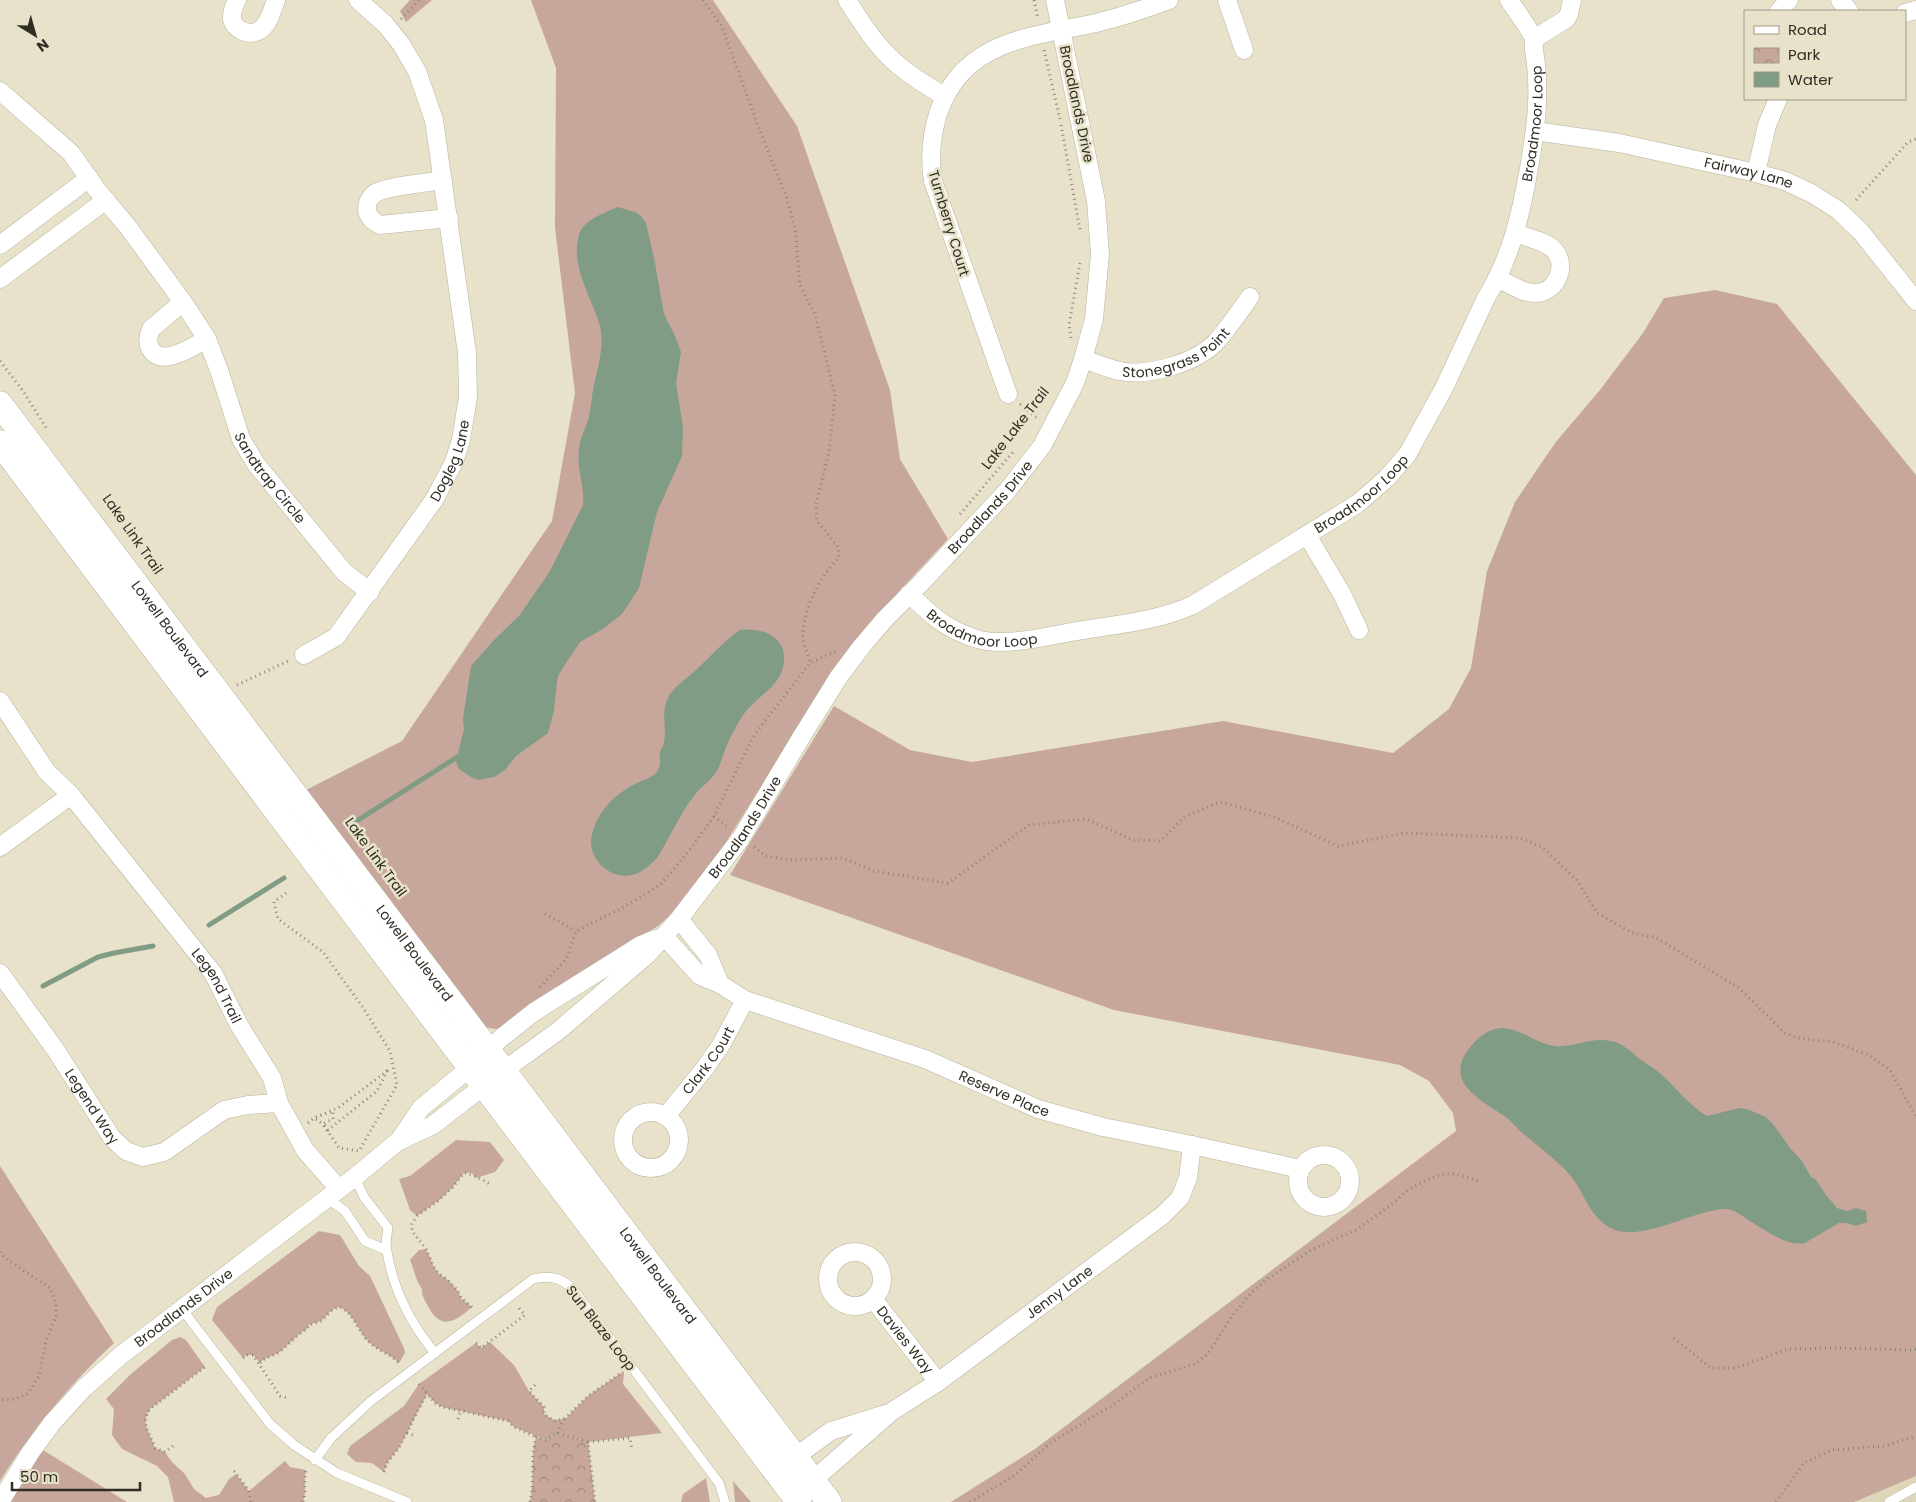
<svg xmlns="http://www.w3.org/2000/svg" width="1916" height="1502" font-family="Poppins,sans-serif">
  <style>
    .built { fill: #ddd6b8 }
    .green { fill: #c7a79c }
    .park { fill: url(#park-crowns) }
    .water { fill: #819c84 }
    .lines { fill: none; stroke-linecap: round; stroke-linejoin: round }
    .stream { stroke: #819c84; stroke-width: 5 }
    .lane-casing { stroke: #b8b39d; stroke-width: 10 }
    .street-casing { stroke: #b8b39d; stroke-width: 19 }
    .secondary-casing { stroke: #b8b39d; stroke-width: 26 }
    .path { stroke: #8a8676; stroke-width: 3; stroke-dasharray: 1 4; stroke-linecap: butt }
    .lane { stroke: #fff; stroke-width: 9 }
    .street { stroke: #fff; stroke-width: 18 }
    .secondary { stroke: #fff; stroke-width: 25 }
    .labels { text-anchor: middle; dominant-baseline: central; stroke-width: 5; stroke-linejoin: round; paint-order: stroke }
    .street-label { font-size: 14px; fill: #2f2d24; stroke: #e8e2cb }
  </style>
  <defs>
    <pattern id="park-crowns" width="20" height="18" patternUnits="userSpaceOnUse" patternTransform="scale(1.25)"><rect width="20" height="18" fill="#c7a79c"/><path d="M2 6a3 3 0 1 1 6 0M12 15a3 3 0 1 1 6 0" fill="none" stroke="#a2887f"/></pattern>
  </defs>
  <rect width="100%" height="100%" fill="#e8e2cb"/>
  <path class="built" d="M1916 1476V1502H1855L1857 1500Z"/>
  <path class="green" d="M410 0H432L406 22 400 11Z
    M531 0H713L797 126 890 390 900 459 948 539 875 617 842 657 703 879 677 909 658 926 550 991 501 1028 495 1029 484 1027 304 791 402 741 552 521 575 393 555 228 556 68Z
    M1715 290 1777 304 1916 475V1476L1854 1502H951L1035 1449 1456 1131 1453 1113 1429 1081 1400 1065 1114 1010 730 875 834 706 910 750 972 762 1223 721 1393 753 1449 709 1471 668 1487 571 1515 502 1555 443 1600 390 1643 333 1664 298Z
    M456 1140 490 1142 504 1160 495 1172 476 1178 472 1173H464L452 1188 438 1201 417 1216 410 1210 399 1179 410 1176Z
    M0 1166 114 1343C69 1385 33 1429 0 1481Z
    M319 1231 340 1235 359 1266 370 1276 404 1348 405 1353 399 1363C389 1353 376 1350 367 1340 357 1329 353 1312 339 1307L332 1310 321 1321 309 1325 307 1329C297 1334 287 1347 278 1353 271 1357 265 1357 260 1363L253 1355H247L243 1358 212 1320 217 1307Z
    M426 1249 434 1267 439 1274 448 1280 458 1291 461 1298 472 1307C456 1321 442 1331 429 1308 426 1302 421 1296 422 1289 415 1279 415 1272 410 1260L419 1250Z
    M180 1337 186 1340 205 1367 150 1409C140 1424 150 1432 155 1448L165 1452 172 1462 185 1474 194 1489 206 1498 219 1495 229 1479 236 1474 249 1491 285 1461 290 1467 306 1470C303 1481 307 1490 303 1502H174L168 1477 157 1466 122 1449 112 1435 114 1409 106 1399 131 1374 172 1340Z
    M490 1342 514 1365 529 1391 544 1407V1414L554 1420 565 1419 588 1396 624 1371 623 1384 662 1433 588 1442 557 1433 546 1440 514 1427 508 1421 442 1407 435 1403 427 1394 399 1448 387 1463 384 1472 372 1463 356 1462 347 1454 350 1446 404 1406 419 1384 476 1343 481 1348Z
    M43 1450 127 1502H10Z
    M706 1478 710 1502H681L683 1494Z
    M733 1481 751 1502H735Z"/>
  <path class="park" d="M557 1433 588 1442 595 1502H530C535 1480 530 1458 536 1437L546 1440Z"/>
  <path class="water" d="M618 207 635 212 641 216 646 223 655 263 664 314 675 336 681 352 676 383 683 427 682 456 657 512 639 588 622 614 603 629 580 642 559 674 557 681 554 711 548 733 516 756 505 770 494 777 478 780 471 777 459 769 456 762 464 729 463 718 471 666 495 639 519 616 550 571 583 505C585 486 576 468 579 449 580 439 585 429 588 420 591 410 591 400 593 390 597 370 605 346 600 326 592 297 570 267 579 235 583 220 604 213 618 207Z
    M740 630C765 627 790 639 783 667 779 687 759 695 747 710 740 718 729 739 725 750 722 757 721 764 717 771 711 781 700 787 694 796 679 815 670 838 657 858 650 865 642 873 632 875 609 880 586 858 592 834 598 811 614 795 635 784 641 781 650 778 655 774 662 768 659 760 660 752 661 749 664 745 664 742 667 729 661 713 667 700 672 687 688 678 698 668 712 655 724 641 740 630Z
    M1501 1028C1524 1029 1535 1044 1555 1046 1574 1048 1589 1037 1611 1041 1621 1043 1630 1050 1637 1057 1645 1063 1654 1068 1662 1075 1677 1089 1689 1105 1707 1116L1739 1108 1747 1109 1766 1117 1773 1124 1790 1148 1802 1161 1811 1177 1816 1180 1826 1195 1837 1208 1847 1211 1856 1208 1866 1211 1867 1222 1856 1226 1847 1223H1839L1805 1243C1788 1247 1765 1230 1750 1221 1742 1216 1734 1208 1723 1209 1693 1211 1641 1242 1613 1229 1596 1222 1586 1202 1578 1186 1573 1178 1565 1169 1558 1163 1546 1152 1533 1142 1520 1131 1516 1127 1512 1122 1507 1118 1485 1102 1443 1084 1468 1050 1477 1038 1486 1030 1501 1028Z"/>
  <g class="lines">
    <path class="stream" d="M355 822 462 754
      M209 925 284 878
      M43 986 98 957 114 953 153 946"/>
    <g class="lane-casing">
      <path id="lane" d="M355 1177 364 1197 388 1228C387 1235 385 1244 387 1251 393 1289 411 1324 435 1353
        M327 1198 345 1211 365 1241 386 1250
        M181 1308 270 1424 294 1445 337 1473 407 1502
        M315 1460 331 1438 371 1401 533 1279C549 1275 560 1277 573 1289L719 1483 725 1502
        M1889 1502 1916 1487"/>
    </g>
    <g class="street-casing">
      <g id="street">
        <path d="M237 0C234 6 231 13 232 20 235 30 249 36 258 31 269 26 272 10 276 0"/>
        <path d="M847 0C863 25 881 54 906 71 918 81 932 88 945 97"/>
        <path d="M1227 0 1244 50"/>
        <path d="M1840 0 1849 11"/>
        <path d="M1779 11 1789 0"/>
        <path d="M1905 13 1916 10"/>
        <path d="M1534 39 1566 19 1569 14 1572 0"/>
        <path id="s1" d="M0 91 71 153 97 190 128 227 183 302 207 339 219 370 241 439 256 464 344 572 370 592"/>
        <path id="s2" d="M1535 131 1619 143 1756 173 1785 181 1811 193 1838 210 1861 232 1916 301"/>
        <path d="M1756 173 1767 125 1778 99"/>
        <path d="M443 180C429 182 383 187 374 194 370 197 367 203 367 208 367 217 373 221 380 225L449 218"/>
        <path d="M0 245 89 178"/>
        <path d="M1497 278C1508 283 1522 293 1534 293 1555 294 1568 268 1555 251 1547 241 1527 238 1516 233"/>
        <path d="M0 279 106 200"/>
        <path d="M183 302 151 329C148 336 147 342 150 348 161 369 193 346 207 339"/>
        <path id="s3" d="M1083 359C1096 363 1108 369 1120 371 1147 377 1195 363 1215 343 1228 329 1239 312 1250 297"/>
        <path d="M1008 394 933 181C929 157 931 137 938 114 962 40 1031 37 1096 23 1120 17 1145 9 1169 0"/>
        <path d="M1307 535 1342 594 1359 630"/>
        <path id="s4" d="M909 594C931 615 947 630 977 639 1004 647 1044 637 1071 632 1112 625 1155 622 1193 605L1357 504 1386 479 1407 455 1444 388 1486 298C1511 258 1521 214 1529 168 1536 129 1541 90 1534 50 1533 46 1535 42 1534 39 1533 34 1513 6 1509 0"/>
        <path id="s5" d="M304 655 336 637 434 500 454 462 461 440 468 397 467 353 434 120 417 71 401 44 385 24 358 0"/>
        <path id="s6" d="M0 701 47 772 71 795 213 973 239 1025 272 1078 279 1103 305 1150 339 1189"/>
        <path d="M0 847 71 795"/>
        <path d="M679 919 708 955 720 984"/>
        <path id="s7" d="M664 936 700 976 720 984 745 1000 925 1059 1038 1109 1103 1127 1192 1145 1300 1169"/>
        <path id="s8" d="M0 973 55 1049 112 1138 126 1151 143 1157 164 1152 224 1110 248 1105 279 1103"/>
        <circle cx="651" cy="1140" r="28"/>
        <path id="s9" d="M666 1116 705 1068 721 1045 745 1000"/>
        <path d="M398 1142 421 1108 471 1067 501 1038 534 1012 641 945 655 939"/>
        <circle cx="1324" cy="1181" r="26"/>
        <circle cx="855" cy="1279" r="27"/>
        <path id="s10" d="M873 1299 938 1382"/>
        <path d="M795 1457 831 1431 885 1414"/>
        <path id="s11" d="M812 1480 827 1468 891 1412 938 1382 1163 1215 1180 1198 1188 1178 1192 1145"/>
        <path id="s12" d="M0 1502 30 1453 52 1423 83 1389 120 1356 355 1177 397 1142 433 1125 503 1071 558 1031 647 955 679 919 741 838 802 736 838 678 862 646 885 619 920 584 1007 491 1042 446 1075 383 1083 359 1094 319 1100 254 1096 201 1055 0"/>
      </g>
    </g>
    <g class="secondary-casing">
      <g id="secondary">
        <path id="s13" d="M0 404 829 1502"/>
        <path d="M0 443 330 882 799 1502"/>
      </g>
    </g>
    <path class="path" d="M703 0 722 27 757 123 786 196 795 228 800 285 815 315 835 395 829 451 816 505 817 521 838 547 839 558C820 576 805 606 803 633 802 642 808 654 810 663
      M1034 0 1038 19
      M401 19 419 0
      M1044 50 1060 119
      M1061 125 1080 230
      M1856 200 1908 142 1916 139
      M1071 338 1069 325 1080 263
      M0 361 23 391 47 429
      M1020 404 1038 419
      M960 514 1013 452
      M237 685 288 661
      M714 816 729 828
      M754 847 766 856 790 860 842 858 874 871 948 883 1029 825 1086 819 1133 840 1160 841 1186 816 1220 802 1274 817 1338 846 1405 833 1520 838 1542 847 1576 879 1597 913 1632 933 1655 937 1739 988 1785 1033 1798 1038 1833 1042 1869 1055 1890 1070 1916 1117
      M286 893 274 902 278 919 323 952 364 1009 390 1051 397 1085 359 1151 339 1148 323 1124 328 1130 377 1091 387 1071 339 1107 314 1118 333 1111V1119L323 1124 314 1118 308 1123
      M545 914 576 931
      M540 987 566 959 576 931 622 908 660 885 689 851 714 816 752 739 761 726 810 663 836 651
      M0 1252 5 1258 50 1288 56 1303V1317L47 1338 39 1376 32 1388 27 1394 15 1399 0 1400
      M472 1307 461 1298 458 1291 448 1280 439 1274 434 1267 426 1249 412 1231V1224L417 1216 438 1201 452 1188 464 1173C474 1174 483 1181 492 1185
      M1674 1338 1711 1368H1736L1788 1349 1834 1348 1911 1350 1916 1349
      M476 1343 481 1348 525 1315 517 1306
      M243 1358 247 1355H253L280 1396 289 1398
      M260 1363C265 1357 271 1357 278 1353 287 1347 297 1334 307 1329L309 1325 321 1321 332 1310 339 1307C353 1312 357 1329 367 1340 376 1350 389 1353 399 1363
      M419 1384 435 1403 442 1407 508 1421 514 1427 536 1437
      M535 1385 529 1391 544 1407V1414L554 1421 564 1419 588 1396 621 1373
      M458 1419 461 1411
      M407 1433 415 1436
      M557 1433 564 1419
      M588 1442 630 1438 632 1450
      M173 1446 165 1452 155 1448C150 1432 140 1424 150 1409L205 1367
      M234 1471 249 1491 251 1502
      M384 1472 387 1463 399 1448 427 1393
      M303 1502C307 1490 303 1481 306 1470
      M530 1502C535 1480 530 1458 536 1437L546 1440 557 1433 588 1442 595 1502
      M970 1502 1014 1476 1050 1443 1113 1405 1149 1378 1195 1364 1208 1354 1232 1316 1251 1293 1267 1279 1313 1249 1358 1229 1396 1201 1408 1190 1428 1179 1444 1174H1456L1479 1181
      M1776 1502 1804 1463 1832 1450 1884 1446 1916 1436"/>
    <use href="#lane" class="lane"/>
    <use href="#street" class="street"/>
    <use href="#secondary" class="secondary"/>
  </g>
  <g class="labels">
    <g class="street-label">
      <text transform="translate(1077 104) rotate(78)">Broadlands Drive</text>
      <text stroke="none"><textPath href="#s4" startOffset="924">Broadmoor Loop</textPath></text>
      <text stroke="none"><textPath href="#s2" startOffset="218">Fairway Lane</textPath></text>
      <text transform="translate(949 223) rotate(73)">Turnberry Court</text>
      <text stroke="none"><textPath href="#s3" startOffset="100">Stonegrass Point</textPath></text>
      <text transform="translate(1015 428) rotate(-52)">Lake Lake Trail</text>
      <text stroke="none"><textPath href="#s5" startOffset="248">Dogleg Lane</textPath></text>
      <text stroke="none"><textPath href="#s1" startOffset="479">Sandtrap Circle</textPath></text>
      <text stroke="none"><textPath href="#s4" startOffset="505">Broadmoor Loop</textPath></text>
      <text stroke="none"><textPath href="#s12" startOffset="1420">Broadlands Drive</textPath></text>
      <text transform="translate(133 534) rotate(55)">Lake Link Trail</text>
      <text stroke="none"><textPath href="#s4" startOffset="85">Broadmoor Loop</textPath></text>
      <text stroke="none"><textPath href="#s13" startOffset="282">Lowell Boulevard</textPath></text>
      <text stroke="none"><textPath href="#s12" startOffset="1015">Broadlands Drive</textPath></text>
      <text transform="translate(376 857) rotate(54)">Lake Link Trail</text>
      <text stroke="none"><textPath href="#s13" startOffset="688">Lowell Boulevard</textPath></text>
      <text stroke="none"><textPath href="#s6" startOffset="359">Legend Trail</textPath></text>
      <text stroke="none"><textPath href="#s9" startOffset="70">Clark Court</textPath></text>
      <text stroke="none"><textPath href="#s7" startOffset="381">Reserve Place</textPath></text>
      <text stroke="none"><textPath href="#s8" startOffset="162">Legend Way</textPath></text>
      <text stroke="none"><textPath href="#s13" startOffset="1092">Lowell Boulevard</textPath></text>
      <text stroke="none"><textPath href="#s11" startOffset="311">Jenny Lane</textPath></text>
      <text stroke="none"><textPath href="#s12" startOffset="270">Broadlands Drive</textPath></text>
      <text transform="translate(601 1328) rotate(52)">Sun Blaze Loop</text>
      <text stroke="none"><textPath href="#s10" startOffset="52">Davies Way</textPath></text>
    </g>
  </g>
  <rect x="1744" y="10" width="162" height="90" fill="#e8e2cb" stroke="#9e9a88"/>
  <rect x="1754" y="26" width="25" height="8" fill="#ffffff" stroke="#9e9a88"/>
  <text x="1788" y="35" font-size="15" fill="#2f2d24">Road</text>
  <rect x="1754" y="48" width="25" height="15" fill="url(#park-crowns)" stroke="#9e9a88"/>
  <text x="1788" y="60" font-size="15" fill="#2f2d24">Park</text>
  <rect x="1754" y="72" width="25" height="15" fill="#819c84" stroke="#9e9a88"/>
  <text x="1788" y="85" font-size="15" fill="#2f2d24">Water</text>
  <g transform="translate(35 35) rotate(143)" stroke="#e8e2cb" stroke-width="4" paint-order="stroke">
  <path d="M0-4L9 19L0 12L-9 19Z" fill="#2f2d24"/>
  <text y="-8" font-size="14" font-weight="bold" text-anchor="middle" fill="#2f2d24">N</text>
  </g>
  <path d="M12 1482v8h128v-8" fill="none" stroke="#2f2d24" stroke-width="2.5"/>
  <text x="20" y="1482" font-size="15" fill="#2f2d24" stroke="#e8e2cb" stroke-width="4" paint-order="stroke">50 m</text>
</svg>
